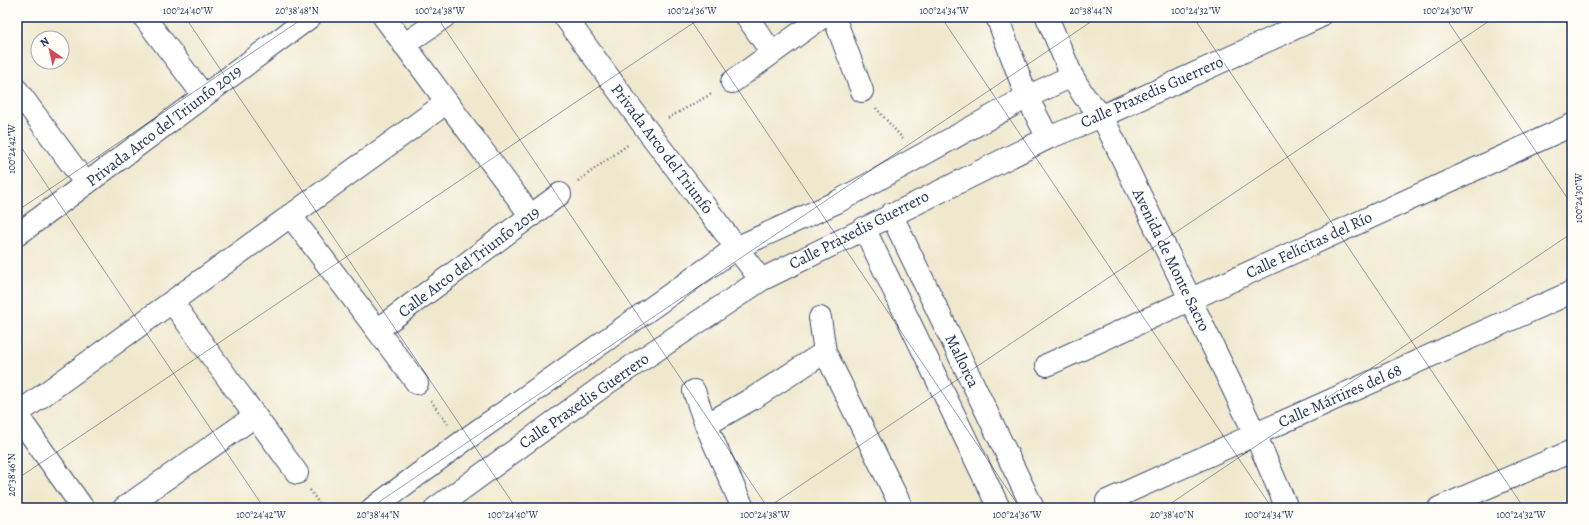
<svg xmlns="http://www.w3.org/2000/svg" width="1589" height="525" font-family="Alegreya,serif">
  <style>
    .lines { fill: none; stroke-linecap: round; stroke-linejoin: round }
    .minor-casing { stroke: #3b4b6f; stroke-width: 24 }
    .path { stroke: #3b4b6f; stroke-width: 2.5; stroke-dasharray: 1 3; stroke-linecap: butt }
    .minor { stroke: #fff; stroke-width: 22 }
    .ticks { fill: none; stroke: #1b2f5e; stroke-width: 1; stroke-opacity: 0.45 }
    .labels { text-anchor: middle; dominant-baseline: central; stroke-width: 3; stroke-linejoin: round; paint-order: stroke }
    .street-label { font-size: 16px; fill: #1b2f5e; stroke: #fdfcf7 }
    .neatline { fill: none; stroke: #1b2f5e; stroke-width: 1.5 }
    .ticks-label { font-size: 10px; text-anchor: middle; fill: #1b2f5e }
  </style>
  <rect width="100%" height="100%" fill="#fdfcf7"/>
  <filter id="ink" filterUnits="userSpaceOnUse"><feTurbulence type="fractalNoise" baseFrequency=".025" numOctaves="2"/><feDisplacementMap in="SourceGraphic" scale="8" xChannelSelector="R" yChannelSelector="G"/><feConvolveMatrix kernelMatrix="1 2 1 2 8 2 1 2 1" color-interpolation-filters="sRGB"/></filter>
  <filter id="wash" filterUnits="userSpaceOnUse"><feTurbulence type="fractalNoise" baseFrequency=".012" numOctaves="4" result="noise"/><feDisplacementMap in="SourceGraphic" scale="16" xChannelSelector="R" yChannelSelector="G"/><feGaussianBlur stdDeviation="0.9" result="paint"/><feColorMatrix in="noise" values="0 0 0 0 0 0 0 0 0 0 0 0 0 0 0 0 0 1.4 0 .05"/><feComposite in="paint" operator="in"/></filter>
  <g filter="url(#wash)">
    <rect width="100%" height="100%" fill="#f0e8cd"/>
  </g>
  <g filter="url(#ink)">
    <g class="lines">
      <g class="minor-casing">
        <path id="minor" d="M144 17 204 96
          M384 17 531 216
          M565 17 647 130 761 280
          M747 17 772 53
          M834 17 862 91
          M997 17 1027 97 1048 138
          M1047 17 1072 76 1084 96 1102 116 1255 434 1287 508
          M404 45 444 17
          M732 82 822 17
          M17 90 86 184
          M891 214 1033 508
          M290 215 417 383
          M864 228 999 508
          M17 235 310 17
          M172 302 297 473
          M820 318 825 352 902 508
          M377 330 560 194
          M1047 365 1572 125
          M694 391 706 425 743 508
          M17 414 446 103
          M17 415 83 508
          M706 425 755 397 825 352
          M1107 501 1572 292
          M124 508 255 416
          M373 508 462 442 736 248 837 202 1027 97 1072 76
          M436 508 610 381 761 280 1048 138 1102 116 1319 17
          M1439 508 1572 451"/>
      </g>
      <path class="path" d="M876 108 903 139
        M668 118 713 93
        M578 181 629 144
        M431 401 448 424
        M310 490 322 508"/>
      <use href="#minor" class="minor"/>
    </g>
  </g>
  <path class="ticks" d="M185 17 516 508M437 17 768 508M689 17 1020 508M941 17 1272 508M1193 17 1524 508M1445 17 1572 205M17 141 264 508M17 211 305 17M17 479 702 17M370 508 1098 17M767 508 1495 17M1164 508 1572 233M1561 508 1572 501"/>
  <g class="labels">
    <g class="street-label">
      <text transform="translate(1152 92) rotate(-24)">Calle Praxedis Guerrero</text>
      <text transform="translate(164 126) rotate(-37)">Privada Arco del Triunfo 2019</text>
      <text transform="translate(662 149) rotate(53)">Privada Arco del Triunfo</text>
      <text transform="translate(859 230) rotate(-27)">Calle Praxedis Guerrero</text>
      <text transform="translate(1309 245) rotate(-25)">Calle Felícitas del Río</text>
      <text transform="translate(1171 260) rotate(64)">Avenida de Monte Sacro</text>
      <text transform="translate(469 262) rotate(-37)">Calle Arco del Triunfo 2019</text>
      <text transform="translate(962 361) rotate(64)">Mallorca</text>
      <text transform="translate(1340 396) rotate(-24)">Calle Mártires del 68</text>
      <text transform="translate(584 401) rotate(-35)">Calle Praxedis Guerrero</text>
    </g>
  </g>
  <rect width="1589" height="525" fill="none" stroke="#fdfcf7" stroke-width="44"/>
  <g transform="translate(50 50) rotate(326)"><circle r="19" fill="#fdfcf7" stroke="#a3aaba"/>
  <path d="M0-3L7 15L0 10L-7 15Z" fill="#d1495b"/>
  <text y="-6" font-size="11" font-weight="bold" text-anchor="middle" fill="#1b2f5e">N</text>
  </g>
  <rect x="22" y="22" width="1545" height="481" class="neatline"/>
  <g class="ticks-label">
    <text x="188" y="14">100°24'40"W</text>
    <text x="297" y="14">20°38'48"N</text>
    <text x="440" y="14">100°24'38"W</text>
    <text x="692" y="14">100°24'36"W</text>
    <text x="944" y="14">100°24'34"W</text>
    <text x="1091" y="14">20°38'44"N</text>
    <text x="1196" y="14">100°24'32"W</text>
    <text x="1448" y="14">100°24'30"W</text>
    <text transform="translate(11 149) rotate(-90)" y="4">100°24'42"W</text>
    <text transform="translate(1578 198) rotate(-90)" y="4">100°24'30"W</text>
    <text transform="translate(11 475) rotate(-90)" y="4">20°38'46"N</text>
    <text x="261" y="518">100°24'42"W</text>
    <text x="378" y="518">20°38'44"N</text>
    <text x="513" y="518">100°24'40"W</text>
    <text x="765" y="518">100°24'38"W</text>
    <text x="1017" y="518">100°24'36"W</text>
    <text x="1172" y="518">20°38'40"N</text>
    <text x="1269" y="518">100°24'34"W</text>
    <text x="1521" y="518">100°24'32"W</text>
  </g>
</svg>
